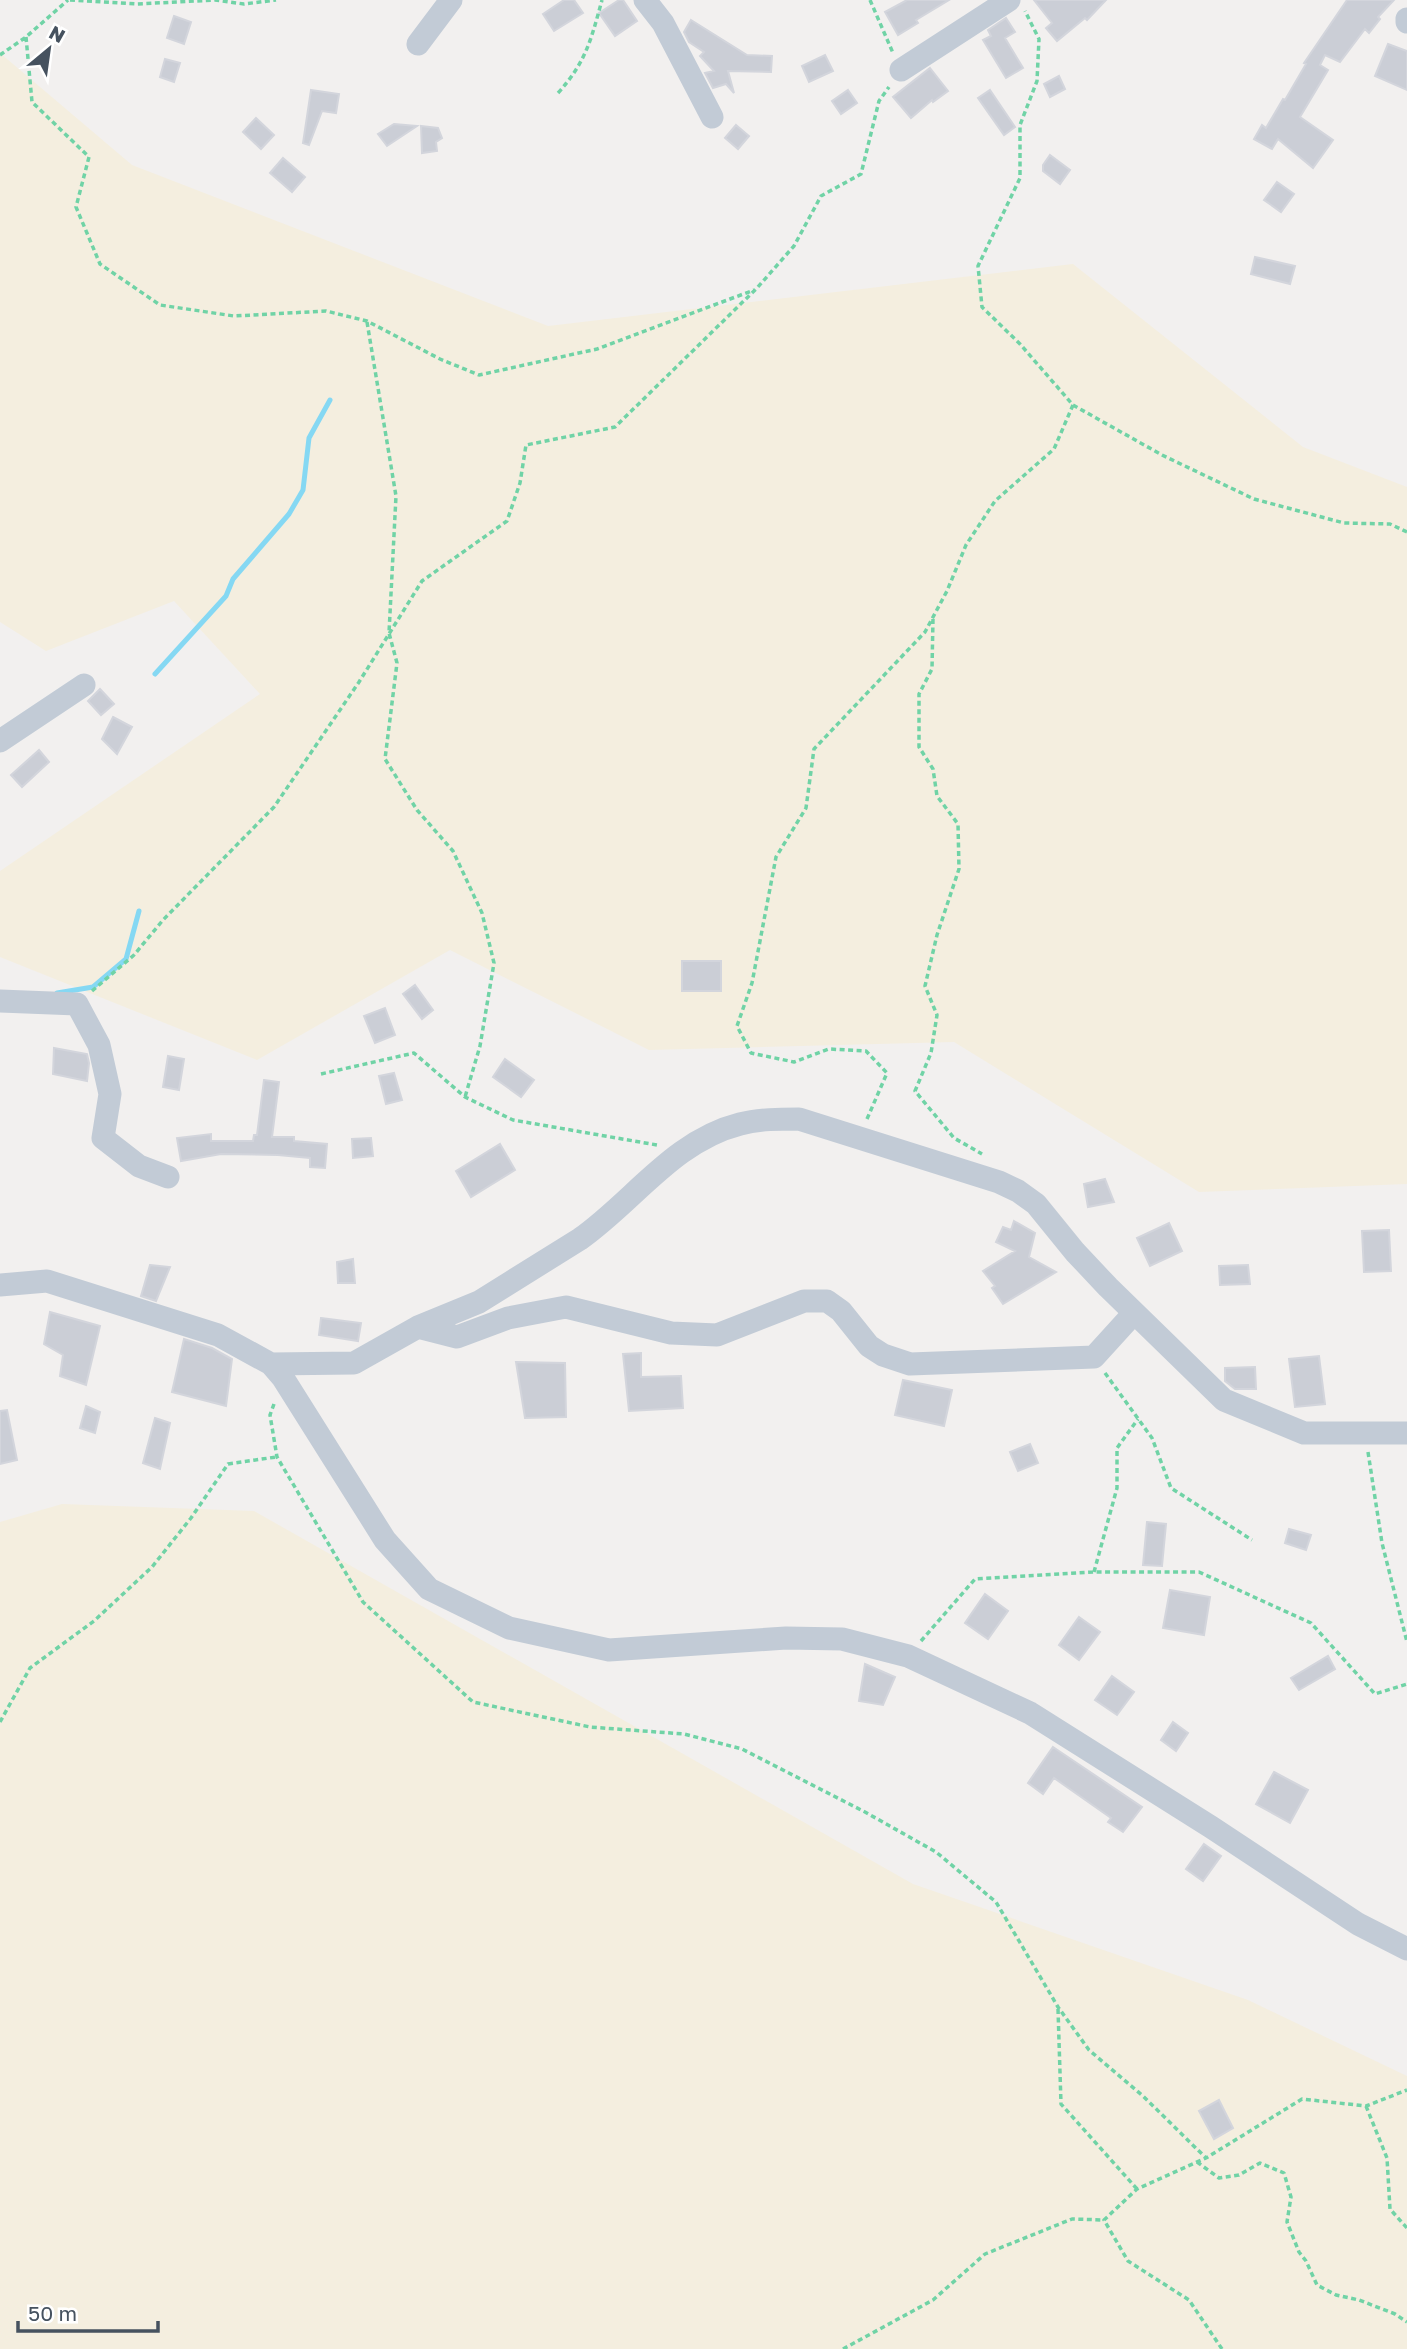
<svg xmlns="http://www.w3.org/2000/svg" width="1407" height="2349" font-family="'Golos Text',sans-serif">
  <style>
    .sand { fill: #f4eedf }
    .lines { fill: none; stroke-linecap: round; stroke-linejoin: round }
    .stream { stroke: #85d8f3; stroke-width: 5 }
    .building { fill: #cbced6; stroke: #d3d5dc; stroke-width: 2 }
    .path { stroke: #70d3a6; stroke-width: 3.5; stroke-dasharray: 5 3.5; stroke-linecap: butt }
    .minor { stroke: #c2cbd6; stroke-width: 23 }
  </style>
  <rect width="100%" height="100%" fill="#f2f0ef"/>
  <path class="sand" d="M0 53 132 165 548 326 1073 264 1303 447 1407 487V1184L1199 1192 954 1042 649 1050 450 950 257 1060 0 957V871L260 694 174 601 46 651 0 622Z
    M62 1504 254 1511 913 1884 1248 2000 1407 2076V2349H0V1522Z"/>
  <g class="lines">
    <path class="stream" d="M155 674 226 596 233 579 289 514 303 490 309 438 330 400
      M57 993 93 987 126 959 139 911"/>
  </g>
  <path class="building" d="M564 0H574L583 13 554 31 543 14Z
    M619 0H623L637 21 615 36 599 13Z
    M907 0H949L916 20 918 23 898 35 885 12Z
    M1034 0H1106L1087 20 1085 18 1057 41 1046 28 1052 23Z
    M1347 0H1394L1378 17 1380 19 1369 33 1365 29 1340 62 1325 55 1320 65 1328 70 1300 117 1333 140 1313 168 1278 139 1272 149 1254 139 1262 125 1266 128 1283 99 1285 100 1306 64 1304 63Z
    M174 16 191 22 184 44 167 38Z
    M1006 18 1015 32 1005 38 1023 68 1006 78 983 40 991 36 988 30Z
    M691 20 747 55 772 56 771 72 728 71 734 93 726 84 713 88 705 73 714 71 700 56 704 52 689 42 684 32Z
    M1388 44 1407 51V90L1375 76Z
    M825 55 833 71 809 82 802 66Z
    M165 59 180 63 174 82 160 77Z
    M930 68 948 91 933 102 932 100 911 118 893 97Z
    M1059 76 1065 89 1050 97 1044 84Z
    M311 90 339 94 336 113 322 111 309 145 303 143Z
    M848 90 857 103 841 114 832 101Z
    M990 90 1015 127 1004 135 978 98Z
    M256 118 274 135 261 149 243 132Z
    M394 124 417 126 387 146 378 134Z
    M736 125 749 136 738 149 725 138Z
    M421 126 438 128 442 138 436 142 437 151 422 153Z
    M1050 155 1070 170 1060 184 1043 171V165Z
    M283 158 305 177 292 192 270 173Z
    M1277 182 1294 194 1281 212 1264 200Z
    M1255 257 1295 266 1290 284 1251 274Z
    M100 689 114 704 101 715 88 701Z
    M113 717 132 727 117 754 102 739Z
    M39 750 49 762 22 787 11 775Z
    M682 961H721V991H682Z
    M415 985 433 1010 422 1019 403 994Z
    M385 1008 395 1035 375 1043 364 1016Z
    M54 1048 87 1054 89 1063 87 1081 53 1074Z
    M168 1056 184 1059 179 1090 163 1087Z
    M505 1059 534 1080 521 1097 493 1077Z
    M394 1073 402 1100 386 1104 379 1076Z
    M264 1080 279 1082 272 1137H294V1141L327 1144 325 1168 310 1167V1158L278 1155 221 1154 181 1161 177 1138 211 1134V1141H253L254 1135H257Z
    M371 1138 373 1156 353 1158 352 1139Z
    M500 1144 515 1170 471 1197 456 1171Z
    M1105 1179 1114 1202 1088 1207 1084 1184Z
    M1014 1221 1035 1233 1029 1257 1056 1272 1003 1304 992 1288 995 1286 983 1271 1015 1251 996 1242 1003 1227 1011 1230Z
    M1169 1223 1182 1251 1150 1266 1137 1238Z
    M1389 1230 1391 1271 1364 1272 1362 1231Z
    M353 1259 355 1283H338L337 1262Z
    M150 1265 170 1267 156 1301 141 1296Z
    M1248 1265 1250 1284 1220 1285 1219 1266Z
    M50 1312 100 1326 86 1385 60 1376 63 1355 44 1344Z
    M321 1318 361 1323 358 1341 319 1335Z
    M184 1339 212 1348 232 1359 226 1406 172 1392Z
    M641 1353V1377L681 1376 683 1408 629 1411 623 1354Z
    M1319 1356 1325 1404 1295 1407 1289 1359Z
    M516 1362 565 1363 566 1417 525 1418Z
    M1255 1367 1256 1389H1235L1225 1381V1368Z
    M903 1380 952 1390 944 1426 895 1415Z
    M86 1406 100 1412 95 1433 80 1428Z
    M7 1410 17 1460 0 1464V1411Z
    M155 1418 170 1423 160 1469 143 1463Z
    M1030 1444 1038 1463 1018 1471 1010 1452Z
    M1147 1522 1166 1524 1162 1566 1143 1565Z
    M1289 1529 1311 1535 1306 1550 1285 1543Z
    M1170 1590 1210 1597 1204 1635 1163 1628Z
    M985 1594 1008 1611 988 1639 965 1623Z
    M1079 1617 1100 1632 1079 1660 1059 1645Z
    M1328 1656 1335 1669 1299 1690 1291 1678Z
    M865 1664 895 1677 883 1705 859 1701Z
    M1112 1676 1134 1692 1117 1715 1095 1700Z
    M1173 1722 1188 1733 1176 1751 1161 1740Z
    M1053 1747 1142 1807 1123 1832 1108 1822 1111 1818 1054 1778 1043 1794 1028 1783Z
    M1274 1772 1308 1790 1290 1823 1256 1804Z
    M1204 1844 1221 1856 1203 1881 1186 1869Z
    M1219 2100 1233 2128 1214 2139 1199 2111Z"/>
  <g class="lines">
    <path class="path" d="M70 0 137 4 215 0 244 4 276 0
      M870 0 893 53
      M26 37 32 102 89 157 76 207 100 264 160 305 234 316 326 311 367 321 440 359 479 375 597 349 754 290
      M0 55 26 37 68 0
      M558 93C586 62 591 40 602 0
      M367 322 396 496 389 633 397 663 385 759 417 810 453 851 482 913 494 963 480 1046 465 1097
      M1073 405 1162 455 1254 499 1344 523 1390 524 1407 532
      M933 619 932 669 919 694V747L933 769 937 796 958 824 959 869 937 935 925 986 937 1015 931 1053 915 1091 954 1138 982 1154
      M92 991 134 955 163 920 274 807 359 682 422 581 507 521 520 483 526 445 615 427 757 288 794 246 821 196 861 174 879 101 889 87
      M321 1074 414 1053 465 1097 513 1120 657 1145
      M867 1119 887 1073 866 1051 829 1049 794 1062 751 1053 737 1026 752 983 776 857 806 808 814 749 925 632 947 591 966 545 995 501 1054 449 1073 405 1020 344 982 307 978 266 1020 178V125L1037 81 1039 39 1025 11
      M1105 1373 1152 1438 1171 1488 1252 1540
      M274 1404 270 1415 277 1457 363 1602 473 1702 590 1727 684 1734 742 1749 865 1812 936 1852 996 1902 1058 2007 1089 2050 1143 2096 1206 2158
      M1368 1452 1382 1543 1407 1642
      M1094 1572 1117 1488V1448L1138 1419
      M921 1641 975 1579 1094 1572H1199L1311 1623 1375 1694 1407 1684
      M0 1722 30 1668 94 1621 152 1567 191 1518 228 1464 276 1457
      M1058 2009 1061 2104 1137 2189
      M1366 2106 1387 2158 1390 2209 1407 2228
      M1197 2162 1219 2178 1239 2175 1260 2163 1284 2173 1291 2197 1287 2222 1299 2252 1306 2261 1317 2285 1336 2295 1359 2300 1395 2314 1407 2322
      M843 2349 933 2300 985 2254 1072 2219 1104 2220
      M1222 2349 1189 2300 1128 2261 1104 2220 1137 2189 1206 2158 1302 2099 1366 2106 1407 2090"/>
    <path class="minor" d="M645 0 663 23 712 117
      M1407 19V22
      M418 44 451 0
      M901 70 1009 0
      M0 741 84 685
      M0 1001 77 1004 99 1045 110 1094 103 1138 139 1166 168 1177
      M0 1285 47 1281 218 1335 271 1364 354 1363 418 1327 479 1302 580 1239C634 1201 673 1141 740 1124 759 1119 780 1119 799 1119L999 1182 1018 1191 1036 1204 1075 1252 1108 1287 1224 1400 1304 1433H1407
      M418 1327 457 1337 508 1318 566 1307 671 1333 717 1335 804 1301H827L841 1311 869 1346 883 1355 910 1364 1094 1357 1134 1313
      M271 1364 283 1378 385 1540 429 1589 509 1628 609 1650 786 1638 842 1639 908 1656 1030 1713 1211 1827 1358 1924 1407 1949"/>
  </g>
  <g transform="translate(49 49) rotate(29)" stroke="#ffffff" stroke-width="5" paint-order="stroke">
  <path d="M0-5L12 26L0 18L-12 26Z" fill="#46525f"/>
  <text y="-10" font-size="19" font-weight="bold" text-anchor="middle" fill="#46525f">N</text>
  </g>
  <path d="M18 2321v10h140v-10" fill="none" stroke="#46525f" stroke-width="3.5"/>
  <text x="28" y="2321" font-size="21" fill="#46525f" stroke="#ffffff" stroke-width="5" paint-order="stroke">50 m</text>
</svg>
